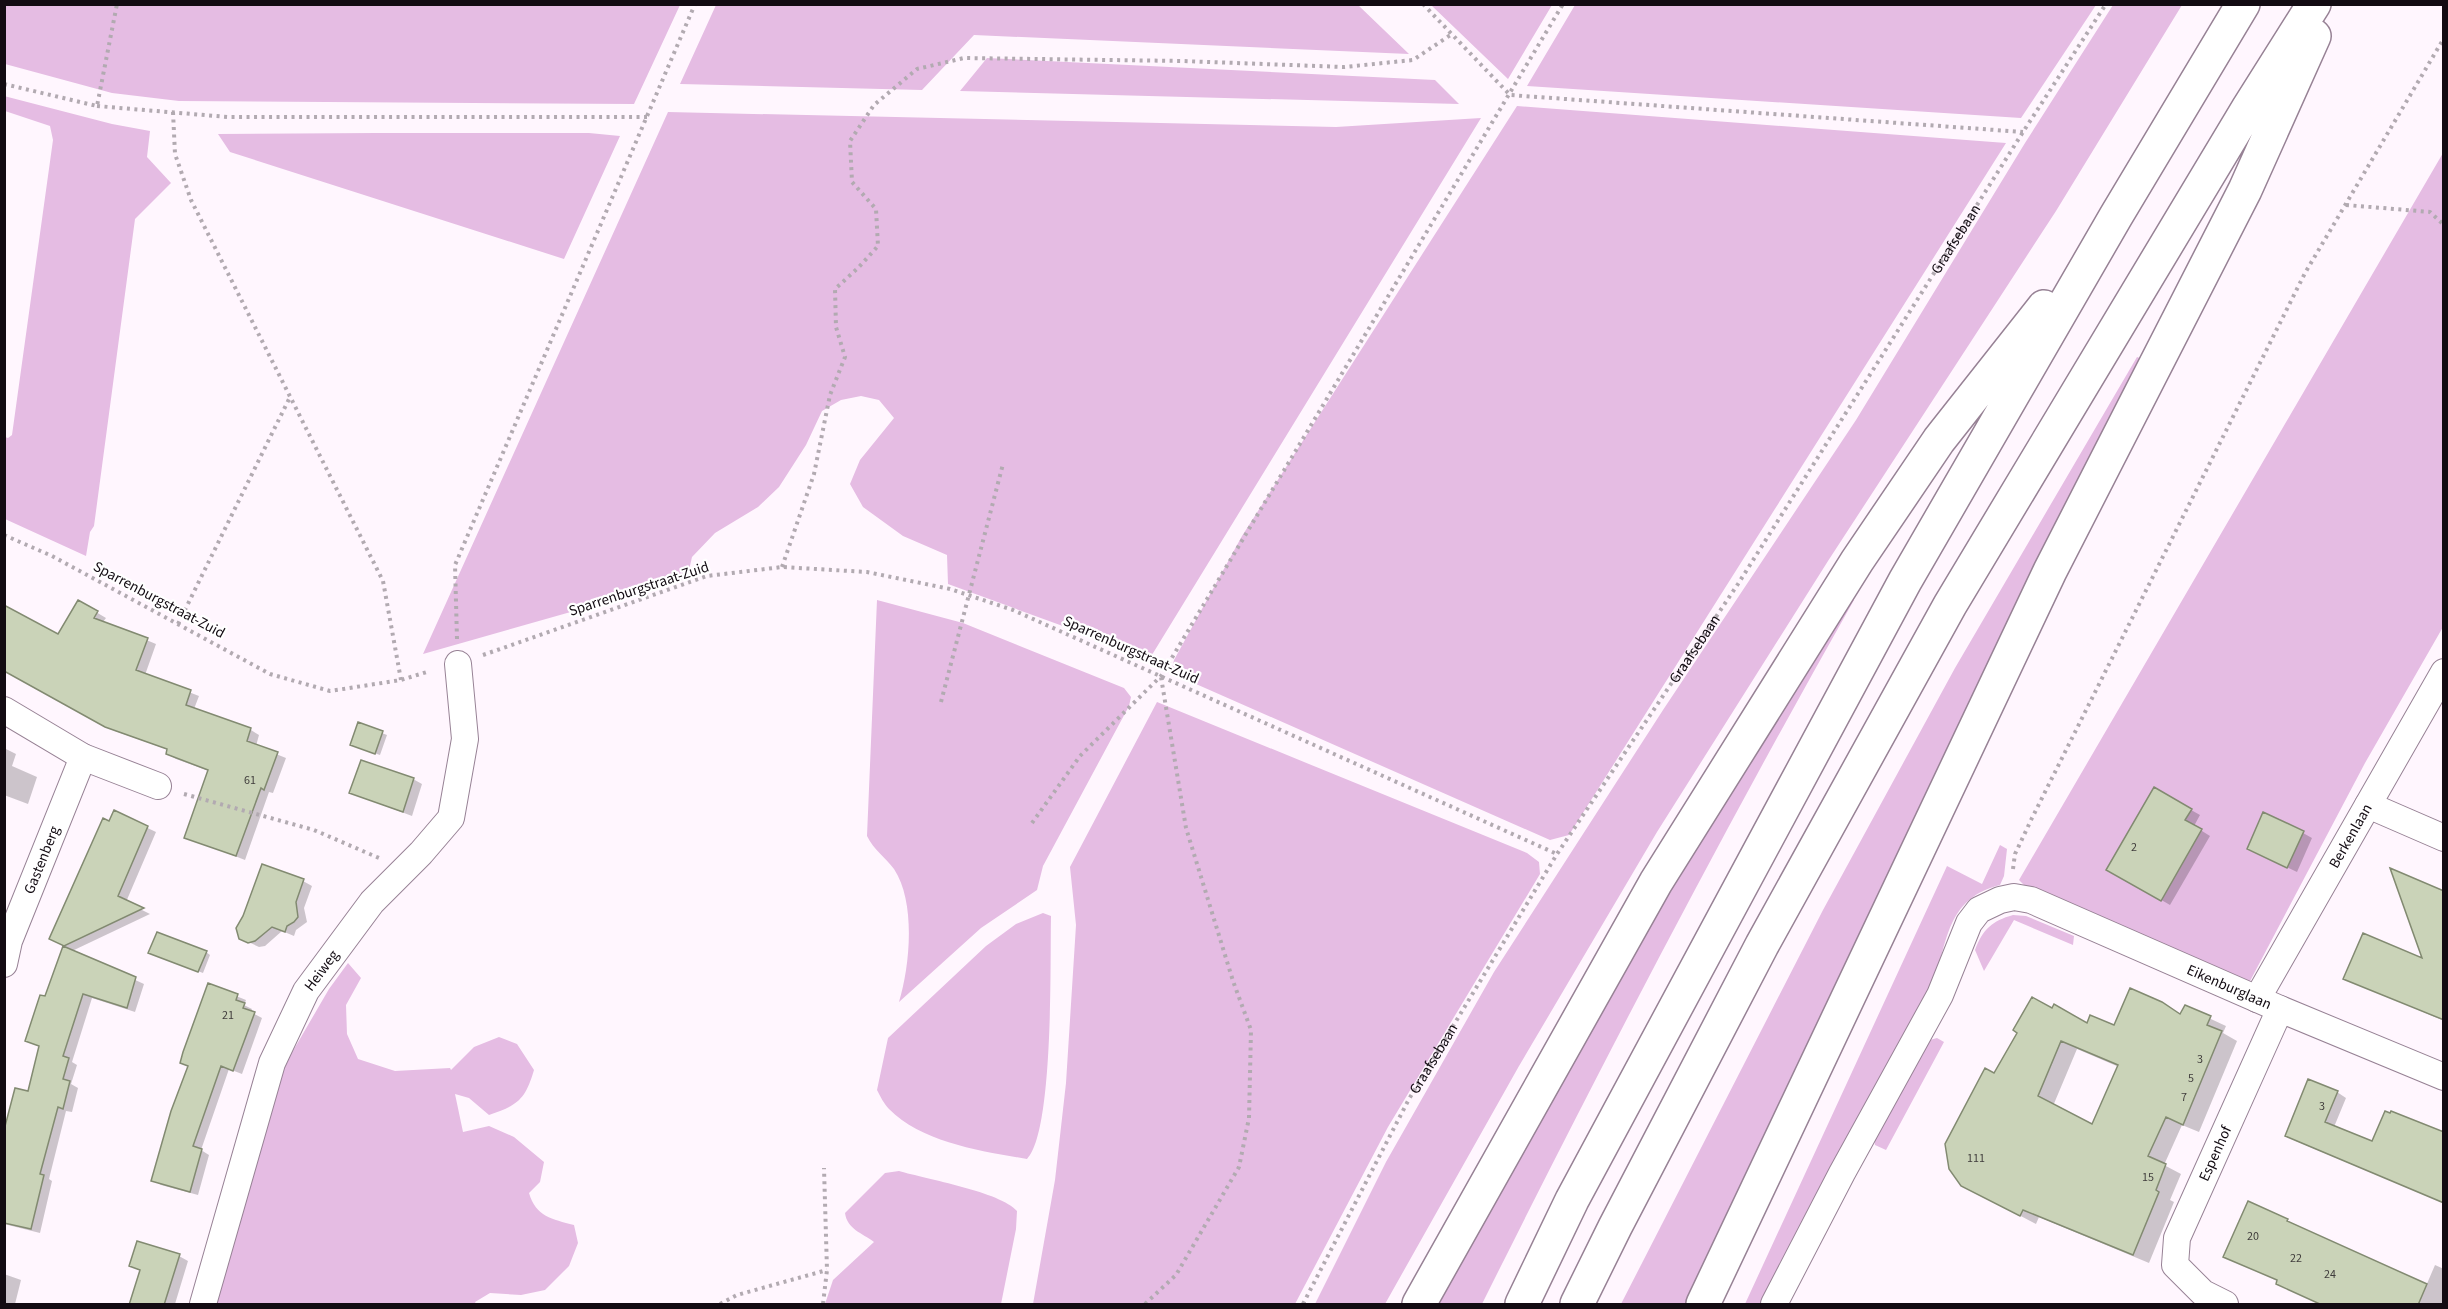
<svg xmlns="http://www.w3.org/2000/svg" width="2448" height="1309" font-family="'Source Sans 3',sans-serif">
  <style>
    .green { fill: #e5bce3 }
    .shadow { fill: #0003; fill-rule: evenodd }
    .building { fill: #cad3b8; stroke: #828a71; stroke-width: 1.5; fill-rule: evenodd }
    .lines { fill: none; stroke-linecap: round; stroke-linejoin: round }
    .street-casing { stroke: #978295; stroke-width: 28 }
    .highway-casing { stroke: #978295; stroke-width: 36 }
    .path { stroke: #b2aab1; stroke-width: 4; stroke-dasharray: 3 4.5; stroke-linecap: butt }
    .street { stroke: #fff; stroke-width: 26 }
    .highway { stroke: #fff; stroke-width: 33 }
    .labels { text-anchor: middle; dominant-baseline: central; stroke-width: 4.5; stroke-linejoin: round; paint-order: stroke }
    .number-label { font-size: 12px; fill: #403d3c }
    .street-label { font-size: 15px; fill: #120b12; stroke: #fff }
  </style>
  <rect width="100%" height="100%" fill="#fff6fe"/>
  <path class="green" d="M4 5 5 4 680 5 634 104 179 101 112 93 5 64Z
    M716 5H1358L1409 54 974 35 922 90 680 84Z
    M1431 5H1552L1508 79Z
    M1575 5V4L2096 5 2021 118 1527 86Z
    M2113 5H2182L2056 211 1828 561 1657 832 1519 1066 1385 1304H1315L1386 1162 1494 972 1663 710 1856 420 2025 143Z
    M987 58 1435 80 1459 104 960 91Z
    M4 96 112 124 150 131 147 157 171 183 135 219 94 526 90 532 86 556 5 519V437L8 438 12 435 53 140 50 126 5 111Z
    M1517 106 2006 143 1569 835 1550 840 1171 673 1174 660 1242 536Z
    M668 112 1336 127 1481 118 1147 663 1071 629 948 584 947 555 903 536 863 507 850 484 860 460 894 418 879 400 861 396 841 400 822 411 806 445 779 487 758 507 715 533 692 557 687 579 423 654Z
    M377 133H589L620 136 564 259 230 152 218 134Z
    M2443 153V627L2365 763 2249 983 2028 889 2019 880Z
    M2137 357 2143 359 1691 1304H1621L1823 910 1955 668Z
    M1847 595 1854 600C1723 831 1600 1067 1482 1304H1426L1484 1196Z
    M877 600 963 623 1124 688 1131 697 1129 706 1043 866 1037 890 981 928 899 1002C910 966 916 902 894 869 885 857 874 850 867 836Z
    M1157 702 1527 853 1539 862 1540 874 1388 1127 1295 1304H1033L1055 1180 1066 1083 1076 925 1070 867Z
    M2000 845 2007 849 2004 876 2000 885C1949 898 1948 936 1935 979 1931 991 1921 1004 1914 1015L1760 1304H1745L1947 866 1982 884Z
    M1043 913 1051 916C1050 960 1054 1132 1027 1159 981 1151 923 1143 889 1109 884 1104 880 1096 877 1090L888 1038 986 946 1016 924Z
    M2013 915 2026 916 2074 936 2073 945 2014 920 1984 971 1975 950C1983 929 1992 921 2013 915Z
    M348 963 361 978 346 1005 347 1034 358 1059 395 1071 450 1068 451 1070 474 1047 499 1037 517 1044 534 1070C525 1100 518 1105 489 1115L469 1098 455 1094 463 1132 489 1126 514 1137 544 1162 540 1182 529 1193C536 1217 552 1219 574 1225L578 1243 569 1266 545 1290 521 1295 490 1293 475 1302 476 1304H214L269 1104 290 1056 329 989Z
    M1937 1038 1944 1042 1886 1150 1875 1145 1874 1139 1930 1040Z
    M899 1171C926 1179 1001 1192 1017 1211L1016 1229 1001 1304H825L833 1280 874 1242C862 1233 847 1229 845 1213L885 1173Z"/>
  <path class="shadow" d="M79 602 106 618 103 622 156 644 145 675 199 696 194 709 251 730 259 735 256 746 286 758 273 793 269 792 245 860 186 837 209 771 176 759 167 754 169 750 115 731 4 670 59 636Z
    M359 724 387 735 380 755 356 747Z
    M4 748 16 754 12 766 37 777 28 804 4 795Z
    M413 779 422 784 412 816 351 793Z
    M2154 789 2200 815 2194 826 2210 836 2170 905 2108 869Z
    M114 812 156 832 126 902 150 914 72 951 144 984 135 1012 92 998 72 1062 77 1065 71 1084 78 1088 72 1112 66 1111 49 1179 52 1181 40 1233 4 1224V1136L29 1093 41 1047 27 1040 46 998Z
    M2303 833 2312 838 2297 872 2258 853Z
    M303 881 312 886 304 908 307 922 296 930 294 936 282 931 265 946 259 947 240 938Z
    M2444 888V1021L2345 978 2425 960Z
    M206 952 210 955 203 973 154 955Z
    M209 985 246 1000 244 1005 252 1009 251 1012 262 1018 242 1074 229 1069 201 1150 209 1155 198 1195 161 1185 153 1180 189 1067 182 1062Z
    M2185 1007 2226 1026 2223 1033 2237 1041 2199 1132 2182 1125 2164 1165 2181 1174 2170 1200 2174 1202 2149 1263 2039 1217 2036 1224 1979 1194 1994 1075 2088 1025 2115 1027 2181 1015ZM2077 1049 2119 1067 2093 1127 2053 1106Z
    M2337 1092 2346 1098 2334 1127 2444 1203 2296 1141Z
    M2284 1219 2426 1286 2435 1265 2444 1269V1304H2323L2279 1281 2234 1261Z
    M179 1256 188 1261 175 1304H133L141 1271 131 1266Z
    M4 1274 21 1280 15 1304H4Z"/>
  <path class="building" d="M78 600 98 611 94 618 148 638 136 670 191 690 186 705 251 728 247 741 278 752 264 790 261 788 236 856 184 838 208 770 166 754 167 749 105 727 4 671V605L58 634Z
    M358 722 383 731 375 754 350 745Z
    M361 760 414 778 403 812 349 793Z
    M2154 787 2192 809 2185 820 2202 829 2161 901 2106 870Z
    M114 810 148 826 118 896 144 908 64 946 49 939 103 818 109 821Z
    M2263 812 2304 831 2287 868 2247 849Z
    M262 864 304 879 296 902 298 917 294 922 287 926 285 932 272 927 255 941 248 943 239 939 236 928 243 916Z
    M2390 868 2444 891V1020L2343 979 2363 933 2422 958Z
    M157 932 207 951 198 972 148 953Z
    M63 946 136 977 127 1008 83 994 63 1056 69 1058 63 1079 70 1081 63 1109 58 1107 40 1174 44 1175 31 1229 4 1223V1130L15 1088 28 1091 39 1046 25 1041 40 995 45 996Z
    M208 983 238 994 236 1000 245 1003 243 1008 255 1012 233 1071 221 1066 193 1146 202 1149 190 1192 151 1181 171 1111 188 1066 180 1063 183 1052Z
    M2130 988 2162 1002 2180 1014 2185 1005 2211 1016 2207 1025 2222 1031 2183 1125 2166 1117 2148 1156 2166 1164 2156 1190 2159 1192 2133 1255 2023 1210 2020 1216 1961 1186 1949 1169 1945 1144 1985 1068 1994 1073 2017 1033 2013 1030 2032 997 2052 1008 2054 1004 2087 1023 2090 1015 2114 1025ZM2061 1041 2118 1065 2092 1124 2038 1096Z
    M2308 1079 2338 1091 2325 1122 2372 1141 2385 1111 2390 1113 2391 1111 2444 1132V1203L2285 1136Z
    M2248 1201 2288 1219 2287 1221 2427 1284 2418 1305H2322L2276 1284 2277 1280 2223 1257Z
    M137 1241 180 1254 164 1305H129L140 1270 129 1266Z"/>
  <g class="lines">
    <g class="street-casing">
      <g id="street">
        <path d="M4 710 83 757 158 786"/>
        <path d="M2368 805 2444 838"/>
        <path id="s2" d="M4 964 9 941 83 757"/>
        <path id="s3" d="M2257 999 2444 672"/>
        <path id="s4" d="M203 1304 272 1063 306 991 372 902 421 853 451 818 465 739 458 664"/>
        <path id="s5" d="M1774 1304 1842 1173 1940 995 1969 923 1979 910 2000 900 2014 897 2031 900 2280 1009 2444 1077"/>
        <path id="s6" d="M2225 1304 2203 1293 2175 1265 2177 1238 2280 1009"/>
      </g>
    </g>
    <g class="highway-casing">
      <path id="highway" d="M1419 1304 1656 882 1857 561 1939 440 2044 307
        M1522 1304 1572 1200 1905 581 2116 216 2243 4
        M1577 1304 1615 1227 1762 945 1950 605 2249 107 2314 4
        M1703 1304 2050 571 2245 190 2314 36"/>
    </g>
    <g class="path">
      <path d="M1423 4 1510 95 2023 132"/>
      <path d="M4 84 97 106 117 4"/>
      <path d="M97 106 228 117H647"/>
      <path d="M173 112 175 154 191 200 383 581 401 680"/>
      <path d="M2346 205 2430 212 2444 225"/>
      <path d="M4 535 52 556 270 674 330 691 401 680 430 671"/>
      <path d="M782 567 814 474 830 395 845 357 836 327 835 289 858 268 878 246 876 209 852 182 850 141 874 105 917 69 964 58 1182 61 1344 67 1413 60 1452 34"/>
      <path d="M178 624 289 399"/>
      <path d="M457 639 455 565 695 4"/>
      <path d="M483 655 707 576 782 567 867 572 950 589 1013 610 1557 854"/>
      <path d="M941 702 1003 464"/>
      <path d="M184 794 314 830 379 858"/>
      <path d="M1032 823 1080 756 1161 676 1563 4"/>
      <path d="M2013 869 2015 854 2032 818 2305 273 2444 38"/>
      <path d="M720 1304 737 1295 827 1270"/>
      <path d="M823 1304 827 1270 824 1168"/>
      <path d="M1145 1304 1176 1275 1239 1167 1249 1118 1251 1030 1233 981 1186 828 1161 677"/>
      <path id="s1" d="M1303 1304 1409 1099 1557 854 1738 584 2023 132 2106 4"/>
    </g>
    <use href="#street" class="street"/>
    <use href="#highway" class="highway"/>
  </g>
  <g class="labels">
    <g class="number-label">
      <text x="250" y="780">61</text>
      <text x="2134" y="847">2</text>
      <text x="228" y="1015">21</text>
      <text x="2200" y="1059">3</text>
      <text x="2191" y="1078">5</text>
      <text x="2184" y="1097">7</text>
      <text x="2322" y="1106">3</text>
      <text x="1976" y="1158">111</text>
      <text x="2148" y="1177">15</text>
      <text x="2253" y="1236">20</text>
      <text x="2296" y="1258">22</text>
      <text x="2330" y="1274">24</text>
    </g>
    <g class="street-label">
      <text stroke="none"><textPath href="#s1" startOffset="1250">Graafsebaan</textPath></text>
      <text transform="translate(639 589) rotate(-18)">Sparrenburgstraat-Zuid</text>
      <text transform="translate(159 600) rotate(28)">Sparrenburgstraat-Zuid</text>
      <text stroke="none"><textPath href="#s1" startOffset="764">Graafsebaan</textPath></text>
      <text transform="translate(1131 650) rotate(24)">Sparrenburgstraat-Zuid</text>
      <text stroke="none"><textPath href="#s3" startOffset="188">Berkenlaan</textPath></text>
      <text stroke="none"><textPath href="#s2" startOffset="111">Gastenberg</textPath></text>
      <text stroke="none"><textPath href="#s4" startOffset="356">Heiweg</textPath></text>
      <text stroke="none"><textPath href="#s5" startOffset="716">Eikenburglaan</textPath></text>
      <text stroke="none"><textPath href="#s1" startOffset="278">Graafsebaan</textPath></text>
      <text stroke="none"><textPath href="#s6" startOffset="184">Espenhof</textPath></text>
    </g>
  </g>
  <rect width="2448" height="1309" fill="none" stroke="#120b12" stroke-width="12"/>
</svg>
